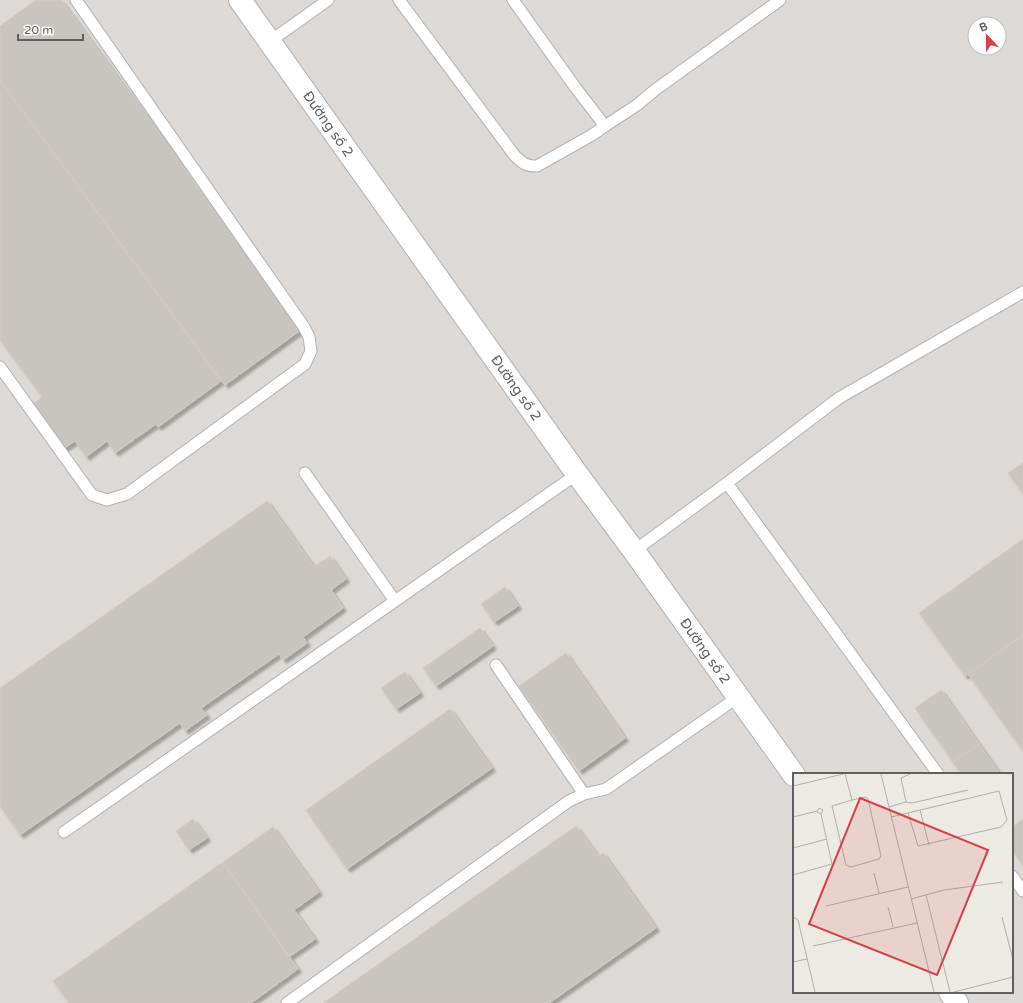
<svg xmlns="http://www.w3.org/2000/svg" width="1023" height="1003" font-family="'Varela Round',sans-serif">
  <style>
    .industrial { fill: #dcd9d6; fill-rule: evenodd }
    .building { fill: #c8c5c0; stroke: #d1cbc3; filter: url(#shadow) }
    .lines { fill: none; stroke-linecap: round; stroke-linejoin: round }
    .service-casing { stroke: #afb2b5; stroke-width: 13 }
    .minor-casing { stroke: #afb2b5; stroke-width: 24 }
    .service { stroke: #fff; stroke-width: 11 }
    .minor { stroke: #fff; stroke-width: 22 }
    .labels { text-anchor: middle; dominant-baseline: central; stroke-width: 3; stroke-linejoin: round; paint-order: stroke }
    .street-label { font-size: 14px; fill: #5c6063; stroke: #fff }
    .inset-road { fill: none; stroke: #afafac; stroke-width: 1 }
    .view { fill: #d74045; fill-opacity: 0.15; stroke: #d74045; stroke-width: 2 }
    .inset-edge { fill: none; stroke: #5c6063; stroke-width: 2 }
  </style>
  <defs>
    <filter id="shadow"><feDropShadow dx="3.5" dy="3.5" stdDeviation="1" flood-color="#0004"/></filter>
  </defs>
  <rect width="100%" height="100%" fill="#edeae4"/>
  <path class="industrial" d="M0 0H1023V1003H0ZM975 24H999V48H975ZM794 774H1012V992H794Z"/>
  <path class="building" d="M36 0H61L302 329 225 385 0 80V26Z
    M0 80 221 381 158 427 156 424 115 453 107 441 86 457 75 441 63 449 31 405 42 397 0 340Z
    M1023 463V494L1008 473Z
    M267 501 314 567 330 556 346 579 331 590 343 608 303 637 307 643 283 660 279 654 201 708 207 715 185 731 180 723 20 835 0 806V688Z
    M1023 539V635L965 676 919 613Z
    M505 587 518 606 494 622 481 604Z
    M480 628 493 646 436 686 423 668Z
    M1023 635V751L968 674Z
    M566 653 625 738 579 771 519 686Z
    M405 672 420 693 396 709 381 688Z
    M941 690 979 744 953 762 915 708Z
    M450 709 492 768 347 869 306 810Z
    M979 744 1000 774H961L953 762Z
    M193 819 207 838 189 850 176 831Z
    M1023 819V866L1012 850V827Z
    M576 826 598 856 603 853 656 928 549 1003H323Z
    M273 827 319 892 294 910 315 939 289 957 223 862Z
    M223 862 298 969 251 1003H69L53 981Z"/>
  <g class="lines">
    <g class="service-casing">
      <path id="service" d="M399 0 515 156C524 164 526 166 537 166L592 135 605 126 637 105 655 90 780 0
        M513 0 575 87 605 126
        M269 42 328 0
        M0 367 92 495 107 500 127 494 305 364 311 351 309 337 304 327 76 0
        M305 473 395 601
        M727 483 938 774
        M634 551 727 483 839 398 1023 292
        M496 665 584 794
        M64 832 577 474
        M1012 876 1023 891
        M287 1003 569 801 584 794 606 789 738 697"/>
    </g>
    <g class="minor-casing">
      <path id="minor" d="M240 0 577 474 634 551 794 775
        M950 992 957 1003"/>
    </g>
    <use href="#service" class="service"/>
    <use href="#minor" class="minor"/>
  </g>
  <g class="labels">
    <g class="street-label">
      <text transform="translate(328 124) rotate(55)">Đường số 2</text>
      <text transform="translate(516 388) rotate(55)">Đường số 2</text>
      <text transform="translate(705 651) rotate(55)">Đường số 2</text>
    </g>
  </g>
  <g transform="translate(793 773)">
    <rect width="220" height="220" fill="#edeae4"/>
    <path class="inset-road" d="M52 1 59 27 39 33 53 92 58 94 86 86 88 83 75 26 73 24 59 27M88 1 141 219M0 13 50 1M113 29 119 30 175 17M96 34 113 29 108 5 117 1M127 37 136 72M0 44 24 38M98 44 115 40 206 18 214 47 208 54 125 73 115 40M0 75 34 66M81 100 86 120M0 102 39 91 28 41 30 37 26 35 24 39 28 41M133 122 157 219M118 126 151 117 210 109M33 133 115 114M95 134 100 154M0 144 5 147 22 219M209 144 220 187M20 173 124 150M0 189 14 186M161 219 220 204"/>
    <path class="view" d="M67 25 195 77 144 202 16 151Z"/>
    <rect width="220" height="220" class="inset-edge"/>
  </g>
  <g transform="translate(987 36) rotate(338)"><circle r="19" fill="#ffffff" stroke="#bebfc1"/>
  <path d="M0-3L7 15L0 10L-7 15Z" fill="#d74045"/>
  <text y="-6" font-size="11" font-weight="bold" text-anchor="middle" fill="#5c6063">B</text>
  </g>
  <path d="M18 34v6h65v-6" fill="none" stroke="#5c6063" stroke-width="2"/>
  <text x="24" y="34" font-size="12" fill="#5c6063" stroke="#ffffff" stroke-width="3" paint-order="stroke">20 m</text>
</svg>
